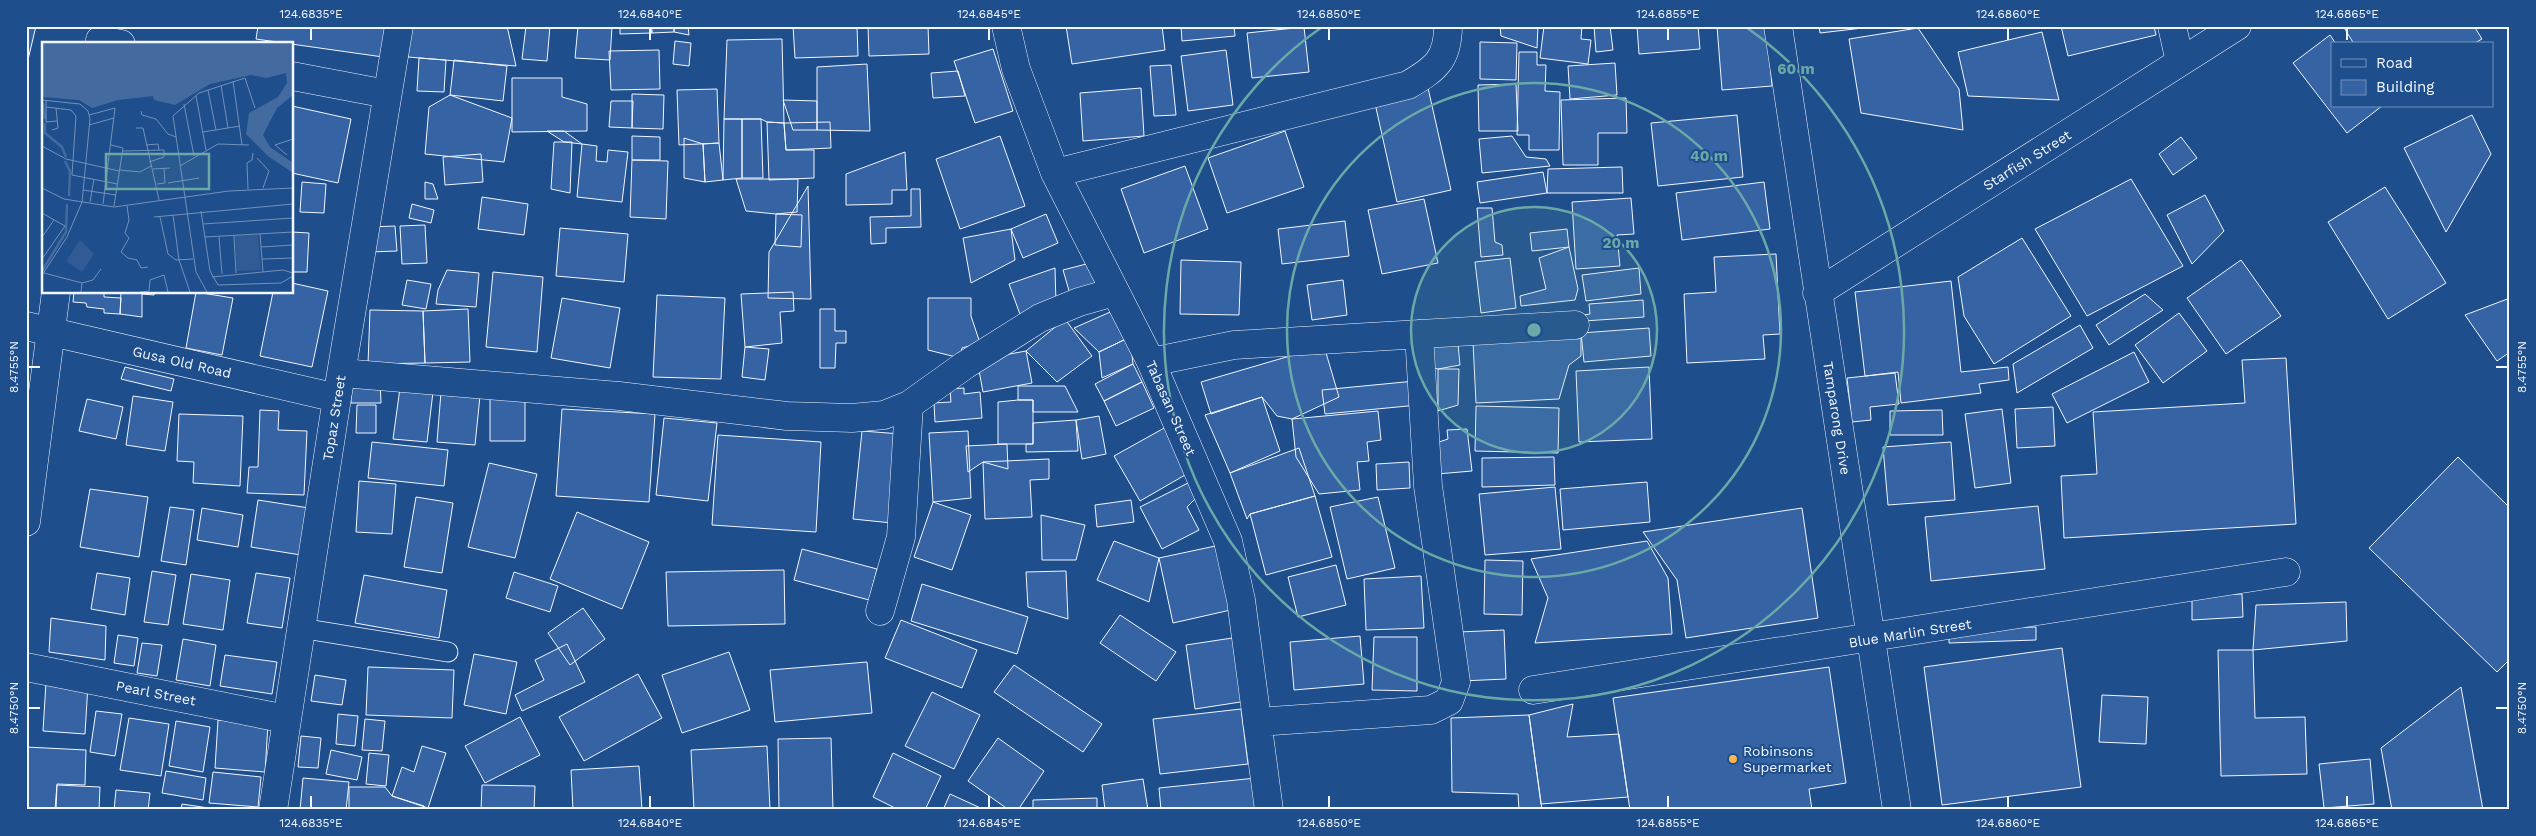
<svg xmlns="http://www.w3.org/2000/svg" width="2536" height="836" font-family="'Work Sans',sans-serif">
  <style>
    .building { fill: #3563a3; stroke: #f2f6ff }
    .lines { fill: none; stroke-linecap: round; stroke-linejoin: round }
    .lane-casing { stroke: #f2f6ff; stroke-width: 21 }
    .street-casing { stroke: #f2f6ff; stroke-width: 29 }
    .secondary-casing { stroke: #f2f6ff; stroke-width: 29 }
    .lane { stroke: #1f4e8c; stroke-width: 19 }
    .street { stroke: #1f4e8c; stroke-width: 28 }
    .secondary { stroke: #1f4e8c; stroke-width: 28 }
    .ticks { fill: none; stroke: #f2f6ff; stroke-width: 2 }
    .ring { fill: none; stroke: #6aa9a8; stroke-width: 2.5 }
    .poi-dot { fill: #ffb74d; stroke: #1f4e8c; stroke-width: 2 }
    .labels { text-anchor: middle; dominant-baseline: central; stroke-width: 4; stroke-linejoin: round; paint-order: stroke }
    .street-label { font-size: 14px; fill: #f2f6ff; stroke: #1f4e8c }
    .poi-label { font-size: 14px; fill: #f2f6ff; stroke: #1f4e8c; text-anchor: start }
    .inset-river { fill: none; stroke: #446ba0; stroke-width: 2.5 }
    .inset-road { fill: none; stroke: #7391ba; stroke-width: 1 }
    .view { fill: #6aa9a8; fill-opacity: 0.15; stroke: #6aa9a8; stroke-width: 2.5 }
    .inset-edge { fill: none; stroke: #f2f6ff; stroke-width: 2.5 }
    .centre { fill: #6aa9a8; stroke: #1f4e8c; stroke-width: 2.5 }
    .ring-label { font-size: 15px; text-anchor: middle; font-weight: bold; fill: #6aa9a8; stroke: #1f4e8c; stroke-width: 4; stroke-linejoin: round; paint-order: stroke }
    .neatline { fill: none; stroke: #f2f6ff; stroke-width: 2 }
    .ticks-label { font-size: 12px; text-anchor: middle; fill: #f2f6ff }
  </style>
  <rect width="100%" height="100%" fill="#1f4e8c"/>
  <path class="building" d="M26 26H36L27 64H26Z
    M258 26H387L383 57 256 39Z
    M411 26H507L516 66 408 57Z
    M526 26H550L547 61 522 59Z
    M578 26H612L610 60 575 58Z
    M620 26H650L652 33 620 34Z
    M652 26H674V32L652 33Z
    M674 26H688L689 35 674 32Z
    M793 26H857L858 56 795 58Z
    M868 26H928L929 54 869 56Z
    M1066 26H1162L1165 50 1072 64Z
    M1181 26H1234L1235 36 1182 41Z
    M1500 26H1538L1537 48 1501 36Z
    M1544 26H1582L1581 39 1591 40 1588 64 1540 58Z
    M1594 26H1610L1613 50 1596 52Z
    M1637 26H1698L1700 49 1639 54Z
    M1717 26H1767L1772 86 1722 90Z
    M1819 26H1880L1820 33Z
    M2061 26H2154L2156 35 2068 56Z
    M2343 26H2474L2482 39 2473 44H2354Z
    M1304 27 1309 72 1252 78 1247 33Z
    M1918 28 1959 89 1963 130 1861 113 1849 39Z
    M2042 32 2059 100 1968 96 1958 52Z
    M2330 35 2336 44H2332V106H2382L2347 133 2293 63Z
    M782 39 784 123 767 122 761 119H724L727 40Z
    M675 41 691 43 689 66 673 64Z
    M1480 42 1517 43 1516 80 1480 79Z
    M993 49 1013 111 975 123 954 61Z
    M659 50 660 89 611 90 609 51Z
    M1226 50 1233 105 1188 111 1181 56Z
    M1519 52H1537V65H1546L1545 91 1560 92 1559 150H1529V135H1517Z
    M419 58 446 60 444 92 417 91Z
    M454 60 507 66 503 101 450 95Z
    M1615 63 1617 95 1570 99 1568 66Z
    M867 64 870 131 817 130V67Z
    M1171 65 1176 115 1154 116 1150 66Z
    M958 71 965 96 933 98 931 73Z
    M512 78H562V97L587 104V131L512 132Z
    M1516 84 1518 131H1479L1478 85Z
    M1141 88 1144 136 1083 141 1080 93Z
    M1428 88 1451 190 1397 202 1374 99Z
    M717 89 719 143 679 145 677 90Z
    M632 94 664 95 663 129 632 128Z
    M450 95 512 118 504 162 425 154 429 107Z
    M1626 98 1627 133H1598V165H1563L1561 100Z
    M783 100 817 101V130H793Z
    M611 101H633L632 128 609 127Z
    M292 106 351 119 338 183 292 173Z
    M1737 115 1743 177 1658 186 1651 123Z
    M2472 115 2491 154 2446 232 2404 148Z
    M724 119H742V178L723 180Z
    M742 119H761L763 178H742Z
    M767 122 784 123 786 150H814V178L769 180Z
    M830 122 831 148 786 150 784 123Z
    M547 131H564L582 144 564 142Z
    M1285 131 1304 187 1227 213 1208 158Z
    M632 136 660 137V160H632Z
    M1000 136 1025 206 960 229 936 159Z
    M1512 136 1526 157 1546 159 1550 166 1482 173 1479 139Z
    M2181 137 2197 158 2173 175 2159 154Z
    M684 138 703 144 705 182 684 178Z
    M554 142H572L570 193 551 189Z
    M719 143 723 180 705 182 703 144Z
    M582 144 597 146 596 161 607 162 608 150 628 152 622 202 577 197Z
    M905 152 907 190H892V204L846 205V174Z
    M481 154 483 182 445 185 443 157Z
    M632 160 668 161 666 219 630 217Z
    M1185 166 1208 229 1144 253 1121 189Z
    M1622 167 1623 193H1547L1548 169Z
    M1543 172 1547 193 1480 203 1477 182Z
    M736 179H798L797 212 776 214 746 211Z
    M2131 179 2183 266 2087 316 2035 229Z
    M302 182 326 184 324 213 300 212Z
    M425 182 433 184 438 199H425Z
    M1764 182 1770 229 1682 240 1676 193Z
    M808 186 811 299 768 298 769 252Z
    M2385 187 2446 283 2388 319 2328 222Z
    M911 189H920L921 227 886 228V243L871 244 870 217 911 216Z
    M2205 195 2224 231 2192 264 2167 215Z
    M482 197 528 204 524 235 478 229Z
    M1631 198 1634 234 1617 235 1620 266 1576 269 1572 202Z
    M1424 199 1438 263 1382 274 1368 210Z
    M412 204 434 210 431 223 409 218Z
    M1477 208H1492L1495 242 1502 245 1503 255 1481 257Z
    M776 214 802 215 801 247 775 245Z
    M1046 214 1058 243 1023 258 1011 229Z
    M1345 221 1349 256 1282 264 1278 229Z
    M425 225 427 263 402 264 400 226Z
    M395 226 397 251 370 252 369 227Z
    M560 228 628 234 624 282 556 276Z
    M1011 229 1015 260 971 283 963 238Z
    M1567 229 1569 247 1532 251 1530 233Z
    M292 232 309 233 307 272H292Z
    M2022 238 2071 316 1994 364 1964 316 1958 277Z
    M1569 247 1578 289 1575 300 1521 306 1520 296 1546 289 1539 258Z
    M1776 254 1780 334 1763 335 1765 359 1687 363 1684 294 1716 292 1714 257Z
    M1510 258 1516 308 1481 313 1475 262Z
    M1181 260 1241 262 1239 315 1180 314Z
    M2241 260 2281 316 2226 354 2187 298Z
    M1094 262 1101 285 1070 294 1063 270Z
    M1055 268 1056 304 1021 317 1009 284Z
    M1639 268 1641 294 1586 301 1582 275Z
    M447 270 479 273 476 307 436 304 438 290Z
    M493 272 543 277 537 352 486 347Z
    M407 280 431 284 426 309 402 305Z
    M1343 280 1347 315 1312 320 1307 285Z
    M1951 281 1961 372 2008 367 2009 380 1979 384 1981 393 1901 403 1898 372 1865 376 1855 292Z
    M292 283 328 291 312 367 260 356 273 292H292Z
    M74 292H104V297L121 298 120 314 104 313V309L87 307 86 303 73 302Z
    M121 292H155L154 295 142 294V317L120 314Z
    M196 292 233 298 222 355 186 348Z
    M793 292 794 311 780 312 782 343 745 347 741 294Z
    M2145 294 2163 310 2109 345 2096 325Z
    M657 295 725 298 721 379 653 377Z
    M562 298 620 308 610 368 551 358Z
    M928 298H971V316L980 343 962 348 960 358 928 350Z
    M2510 298V352L2497 361 2465 315Z
    M1643 300 1644 317 1584 321 1583 315 1590 314 1589 304Z
    M468 309 470 362 425 363 423 311Z
    M820 309H835V331H846V343H836L835 368H820Z
    M1117 309 1130 337 1099 352 1074 328Z
    M370 310 423 311 425 363 368 364Z
    M2179 313 2207 351 2163 383 2135 345Z
    M1065 319 1092 356 1057 382 1026 351Z
    M2080 325 2093 348 2017 393 2013 364Z
    M1649 328 1651 356 1584 362 1581 333Z
    M1130 337 1133 364 1102 378 1099 352Z
    M1581 337V356L1569 365 1559 399 1476 403 1473 342Z
    M1458 344 1460 365 1438 369 1430 367 1428 347Z
    M1324 346 1339 397 1292 419 1277 416 1262 397 1211 414 1201 382Z
    M745 347 769 349 765 380 742 377Z
    M1026 351 1032 383 983 392 977 360Z
    M2134 352 2149 382 2067 423 2052 394Z
    M2286 358 2296 524 2064 538 2061 476 2097 474 2093 412 2245 403 2242 360Z
    M1133 364 1142 382 1104 401 1095 384Z
    M125 367 174 379 171 391 121 379Z
    M1649 367 1652 439 1579 442 1576 371Z
    M1438 369H1459L1458 405 1438 411Z
    M1895 373 1899 404 1870 407 1871 420 1852 422 1847 378Z
    M380 380 381 403H351L350 381Z
    M1415 381 1418 405 1325 414 1322 390Z
    M1142 382 1154 408 1116 426 1104 401Z
    M1018 386H1065L1078 412H1033V400H1018Z
    M400 388 433 392 427 442 393 439Z
    M964 388V394L980 392 982 418 935 422 934 403 951 402 950 389Z
    M441 392 480 396 475 445 437 442Z
    M490 394H525V441H490Z
    M133 396 173 402 165 451 126 445Z
    M1262 397 1280 451 1230 473 1205 415Z
    M87 399 123 407 116 439 79 431Z
    M1018 400H1033V444H998V402Z
    M357 405H376V433H356Z
    M1476 406 1559 408 1558 453 1475 451Z
    M2053 407 2055 446 2017 448 2015 409Z
    M562 409 655 414 649 502 556 496Z
    M2002 409 2011 483 1975 488 1965 414Z
    M260 410 279 411 278 430 307 431 304 495 247 493 249 467H258Z
    M1942 410 1943 435H1890V411Z
    M1378 411 1381 440 1367 442 1369 461 1357 462 1360 490 1319 494 1296 457 1292 419Z
    M179 414 243 416 240 486 193 483 194 462 177 461Z
    M1099 416 1106 454 1082 459 1076 420Z
    M664 418 717 423 708 501 656 495Z
    M1076 420 1078 451 1026 452V444H1033V423Z
    M1166 427 1192 471 1140 501 1114 456Z
    M1467 429 1472 471 1437 474 1439 442 1448 439 1447 430Z
    M862 431 901 434 892 523 853 519Z
    M968 431 971 498 933 502 929 433Z
    M718 435 821 442 816 532 712 525Z
    M372 442 448 450 444 486 368 478Z
    M1951 442 1955 500 1888 505 1883 447Z
    M1007 444 1008 469 983 462 968 472 966 446Z
    M1299 448 1315 496 1250 514 1247 519 1230 473Z
    M1554 457 1555 485 1482 487V458Z
    M2458 457 2510 508V659L2497 672 2369 548Z
    M1049 459V479L1030 480 1032 517 985 519 983 462Z
    M1409 462 1410 488 1377 490 1376 464Z
    M489 463 537 474 515 558 468 547Z
    M1198 478 1207 487 1187 507 1199 530 1162 549 1140 507Z
    M359 481 396 484 392 534 356 532Z
    M1647 482 1650 522 1563 530 1560 489Z
    M1555 487 1561 549 1485 555 1479 494Z
    M90 489 148 497 139 557 80 547Z
    M1315 496 1332 557 1266 575 1250 514Z
    M416 497 453 503 442 573 404 567Z
    M1378 497 1395 568 1347 579 1330 507Z
    M258 500 309 508 301 555 251 547Z
    M1131 500 1134 522 1097 527 1095 505Z
    M933 502 971 515 952 570 914 557Z
    M2038 506 2045 569 1931 581 1925 517Z
    M170 507 194 510 186 565 161 561Z
    M202 508 243 515 238 547 197 540Z
    M1802 508 1818 618 1686 638 1677 580 1643 532Z
    M577 512 649 542 622 609 550 579Z
    M1041 515 1085 525 1076 560H1042Z
    M1114 541 1159 558 1149 602 1097 580Z
    M1647 541 1668 578 1672 634 1535 643 1548 598 1531 559Z
    M1220 545 1235 609 1173 623 1159 558Z
    M802 549 877 569 869 600 794 580Z
    M1485 560 1523 561 1522 615 1484 614Z
    M1336 565 1346 605 1298 617 1288 577Z
    M784 570 785 624 668 626 666 572Z
    M152 571 176 575 168 625 144 622Z
    M1066 571 1068 619 1028 607 1026 572Z
    M514 572 558 586 550 612 506 598Z
    M97 573 130 578 125 615 91 609Z
    M256 573 290 578 282 628 247 623Z
    M191 574 230 580 223 630 183 624Z
    M364 575 447 590 439 638 355 623Z
    M1421 576 1424 628 1366 630 1364 579Z
    M922 584 1028 617 1017 654 911 621Z
    M2242 594 2243 617 2192 620V596Z
    M2346 602 2347 641 2253 650 2256 605Z
    M583 608 605 639 570 665 548 633Z
    M1120 615 1176 652 1156 681 1100 643Z
    M51 618 106 626 105 660 49 652Z
    M901 620 977 650 962 688 885 658Z
    M2036 627V640L1949 643V629Z
    M1504 630 1506 679 1461 681 1459 632Z
    M118 635 138 638 134 666 114 663Z
    M1360 636 1364 684 1294 690 1290 642Z
    M1239 637 1247 701 1195 709 1186 645Z
    M1374 637H1417V691L1372 690Z
    M183 639 216 645 210 686 176 680Z
    M142 643 162 645 157 676 137 673Z
    M567 644 585 682 522 711 515 695 544 680 535 660Z
    M2062 648 2081 787 1942 805 1924 667Z
    M2218 650H2253L2255 718 2305 717 2307 774 2221 776Z
    M729 652 750 710 682 733 662 675Z
    M474 654 517 662 506 714 464 705Z
    M225 655 277 662 272 694 220 686Z
    M867 662 872 713 775 722 770 670Z
    M1014 665 1102 724 1083 752 994 692Z
    M368 667 454 670 452 718 366 715Z
    M1829 667 1846 783 1809 789 1812 810H1630L1613 698Z
    M638 674 662 718 584 761 559 717Z
    M315 675 346 680 342 705 311 701Z
    M46 682 88 684 85 734 43 731Z
    M2461 687 2483 810H2392L2381 748Z
    M932 692 980 715 954 769 905 746Z
    M2102 695 2148 697 2146 744 2099 742Z
    M1573 704 1567 737 1619 734 1628 797 1541 804 1529 715Z
    M1241 709 1248 764 1160 774 1153 719Z
    M96 711 122 714 115 756 90 752Z
    M338 714 358 716 355 746 336 744Z
    M1529 715 1542 810H1519L1518 794 1452 792 1451 718Z
    M520 717 540 755 485 783 465 746Z
    M129 718 169 724 161 776 120 770Z
    M365 719 385 721 382 751 362 750Z
    M218 720 268 724 265 772 215 768Z
    M176 721 210 727 203 772 169 766Z
    M301 736 321 738 318 768 298 767Z
    M831 738 833 810H779L778 739Z
    M998 738 1044 771 1018 810H1009L968 781Z
    M422 746 446 753 428 808 392 796 402 767 414 772Z
    M767 746 770 810H694L691 750Z
    M26 747 86 750 85 785 57 784 55 810H26Z
    M331 750 362 757 357 780 326 774Z
    M369 753 389 755 386 786 366 784Z
    M893 753 941 776 925 810H899L873 797Z
    M2370 759 2374 804 2324 808 2319 764Z
    M639 766 642 810H573L571 770Z
    M166 771 206 778 203 800 162 793Z
    M213 772 261 777 258 807 209 803Z
    M303 778 349 782 346 810H300Z
    M1256 778 1259 810H1161L1159 788Z
    M1143 779 1148 810H1105L1102 785Z
    M57 785 100 787 99 810H56Z
    M482 785 535 786 534 810H481Z
    M349 787H385L392 796 424 806 422 810H349Z
    M116 790 150 793 148 810H114Z
    M950 794 985 810H943Z
    M1097 798V810H1033V800Z
    M182 804 222 810H181Z"/>
  <g class="lines">
    <g class="lane-casing">
      <path id="lane" d="M300 628 448 652"/>
    </g>
    <g class="street-casing">
      <path id="street" d="M1006 26 1016 69 1055 173 1151 362 1228 541 1241 600 1269 810
        M1778 26 1897 810
        M2172 26 2180 62
        M100 40 121 44
        M292 76 387 94
        M1055 173 1408 85C1435 69 1448 60 1448 26
        M1817 293 2237 26
        M1151 362 1234 345 1575 325
        M342 373 619 396 787 416 852 418 884 415 909 405 965 365 1040 318 1079 302 1114 292
        M338 392 399 26
        M26 522 56 292
        M880 611 901 537 909 405
        M26 667 286 719
        M1533 690 2286 572
        M1257 722 1431 710 1449 701 1456 682 1428 486 1419 334"/>
    </g>
    <g class="secondary-casing">
      <path id="secondary" d="M26 326 337 398 273 810"/>
    </g>
    <use href="#lane" class="lane"/>
    <use href="#street" class="street"/>
    <use href="#secondary" class="secondary"/>
  </g>
  <path class="ticks" d="M311 28V40M650 28V40M989 28V40M1329 28V40M1668 28V40M2008 28V40M2347 28V40M28 367H40M2496 367H2508M28 708H40M2496 708H2508M311 796V808M650 796V808M989 796V808M1329 796V808M1668 796V808M2008 796V808M2347 796V808"/>
  <circle cx="1534" cy="330" r="123" fill="#6aa9a8" fill-opacity=".12"/>
  <g class="ring">
    <circle cx="1534" cy="330" r="123"/>
    <circle cx="1534" cy="330" r="247"/>
    <path d="M1746 27A370 370 0 1 1 1322 27"/>
  </g>
  <circle class="poi-dot" cx="1733" cy="759" r="5"/>
  <g class="labels">
    <g class="street-label">
      <text transform="translate(2027 160) rotate(-32)">Starfish Street</text>
      <text transform="translate(182 362) rotate(13)">Gusa Old Road</text>
      <text transform="translate(1171 408) rotate(66)">Tabasan Street</text>
      <text transform="translate(334 418) rotate(-81)">Topaz Street</text>
      <text transform="translate(1837 418) rotate(81)">Tamparong Drive</text>
      <text transform="translate(1910 633) rotate(-9)">Blue Marlin Street</text>
      <text transform="translate(156 693) rotate(11)">Pearl Street</text>
    </g>
    <g class="poi-label">
      <text x="1743" y="751">Robinsons<tspan x="1743" dy="16">Supermarket</tspan></text>
    </g>
  </g>
  <g transform="translate(42 42)">
    <rect width="251" height="251" fill="#1f4e8c"/>
    <path d="M38 198 52 212 40 230 24 219Z" fill="#305b95"/>
    <path d="M216 193 219 228 195 229 193 194Z" fill="#305b95"/>
    <path d="M0 1H251V53L235 66 221 93 228 105 251 121V131L226 114 204 92 207 71 236 55 245 41 244 31 224 36 209 33 168 42 133 63 112 58 111 54 76 58 50 66 37 58 0 55Z" fill="#446ba0"/>
    <path class="inset-river" d="M1 61 3 77M3 81V91L20 105 24 115M23 119 28 129 27 154M0 229 24 190 25 162"/>
    <path class="inset-road" d="M191 39 200 103M179 43 186 86M166 48 174 88M154 54 164 108M0 58 38 62 46 69 48 77 40 160 25 195 0 233M4 59V80L15 79M142 62 152 114M4 65 29 68 34 74 30 133 75 142M99 69 100 73 114 77 126 92 134 95M47 73 73 66 61 162M47 83 72 76M94 86H101L117 158M10 88 16 86 14 66M161 90 198 84M69 103 81 106 72 164M104 103 116 102 117 108M0 104 24 117 77 129M81 109 122 108V115L107 120M245 113 233 103 251 97M215 116 227 129 221 146M138 124 176 102 207 103M111 127 128 126M78 128 98 130 109 124M126 141 157 136M115 142 123 141 122 126M0 146 22 157 72 165 187 149 251 146M206 147 205 121 210 118 211 111M41 148 74 153M48 160 52 137M85 164 87 178 83 191 87 196 79 210 86 216 95 218 99 226 106 225M159 169 168 229 176 243 239 241 251 234M0 171 23 184 0 217M131 173 137 218 148 250M112 175 251 162M118 175 126 212 134 218 151 217M161 182 251 176M218 192 221 230M192 194 194 231M0 195 12 178M163 195 251 190M177 195 180 232M219 205 251 203M220 217 251 216M2 231 40 241 39 250M170 235 241 228 251 231M40 241 51 238 59 227M98 250 107 249 108 238 122 233 126 250M165 250 154 230 131 74 157 51 203 36 213 66"/>
    <path class="view" d="M64 112H167V147H64Z"/>
    <rect width="251" height="251" class="inset-edge"/>
  </g>
  <circle cx="1534" cy="330" r="8" class="centre"/>
  <g class="ring-label">
    <text x="1796" y="74">60 m</text>
    <text x="1709" y="161">40 m</text>
    <text x="1621" y="248">20 m</text>
  </g>
  <rect width="2536" height="836" fill="none" stroke="#1f4e8c" stroke-width="55"/>
  <rect x="2331" y="42" width="162" height="65" fill="#1f4e8c" stroke="#7391ba"/>
  <rect x="2341" y="59" width="25" height="8" fill="#1f4e8c" stroke="#7391ba"/>
  <text x="2376" y="68" font-size="15" fill="#f2f6ff">Road</text>
  <rect x="2341" y="80" width="25" height="15" fill="#3563a3" stroke="#7391ba"/>
  <text x="2376" y="92" font-size="15" fill="#f2f6ff">Building</text>
  <rect x="28" y="28" width="2480" height="780" class="neatline"/>
  <g class="ticks-label">
    <text x="311" y="18">124.6835°E</text>
    <text x="650" y="18">124.6840°E</text>
    <text x="989" y="18">124.6845°E</text>
    <text x="1329" y="18">124.6850°E</text>
    <text x="1668" y="18">124.6855°E</text>
    <text x="2008" y="18">124.6860°E</text>
    <text x="2347" y="18">124.6865°E</text>
    <text transform="translate(14 367) rotate(-90)" y="4">8.4755°N</text>
    <text transform="translate(2522 367) rotate(-90)" y="4">8.4755°N</text>
    <text transform="translate(14 708) rotate(-90)" y="4">8.4750°N</text>
    <text transform="translate(2522 708) rotate(-90)" y="4">8.4750°N</text>
    <text x="311" y="827">124.6835°E</text>
    <text x="650" y="827">124.6840°E</text>
    <text x="989" y="827">124.6845°E</text>
    <text x="1329" y="827">124.6850°E</text>
    <text x="1668" y="827">124.6855°E</text>
    <text x="2008" y="827">124.6860°E</text>
    <text x="2347" y="827">124.6865°E</text>
  </g>
</svg>
